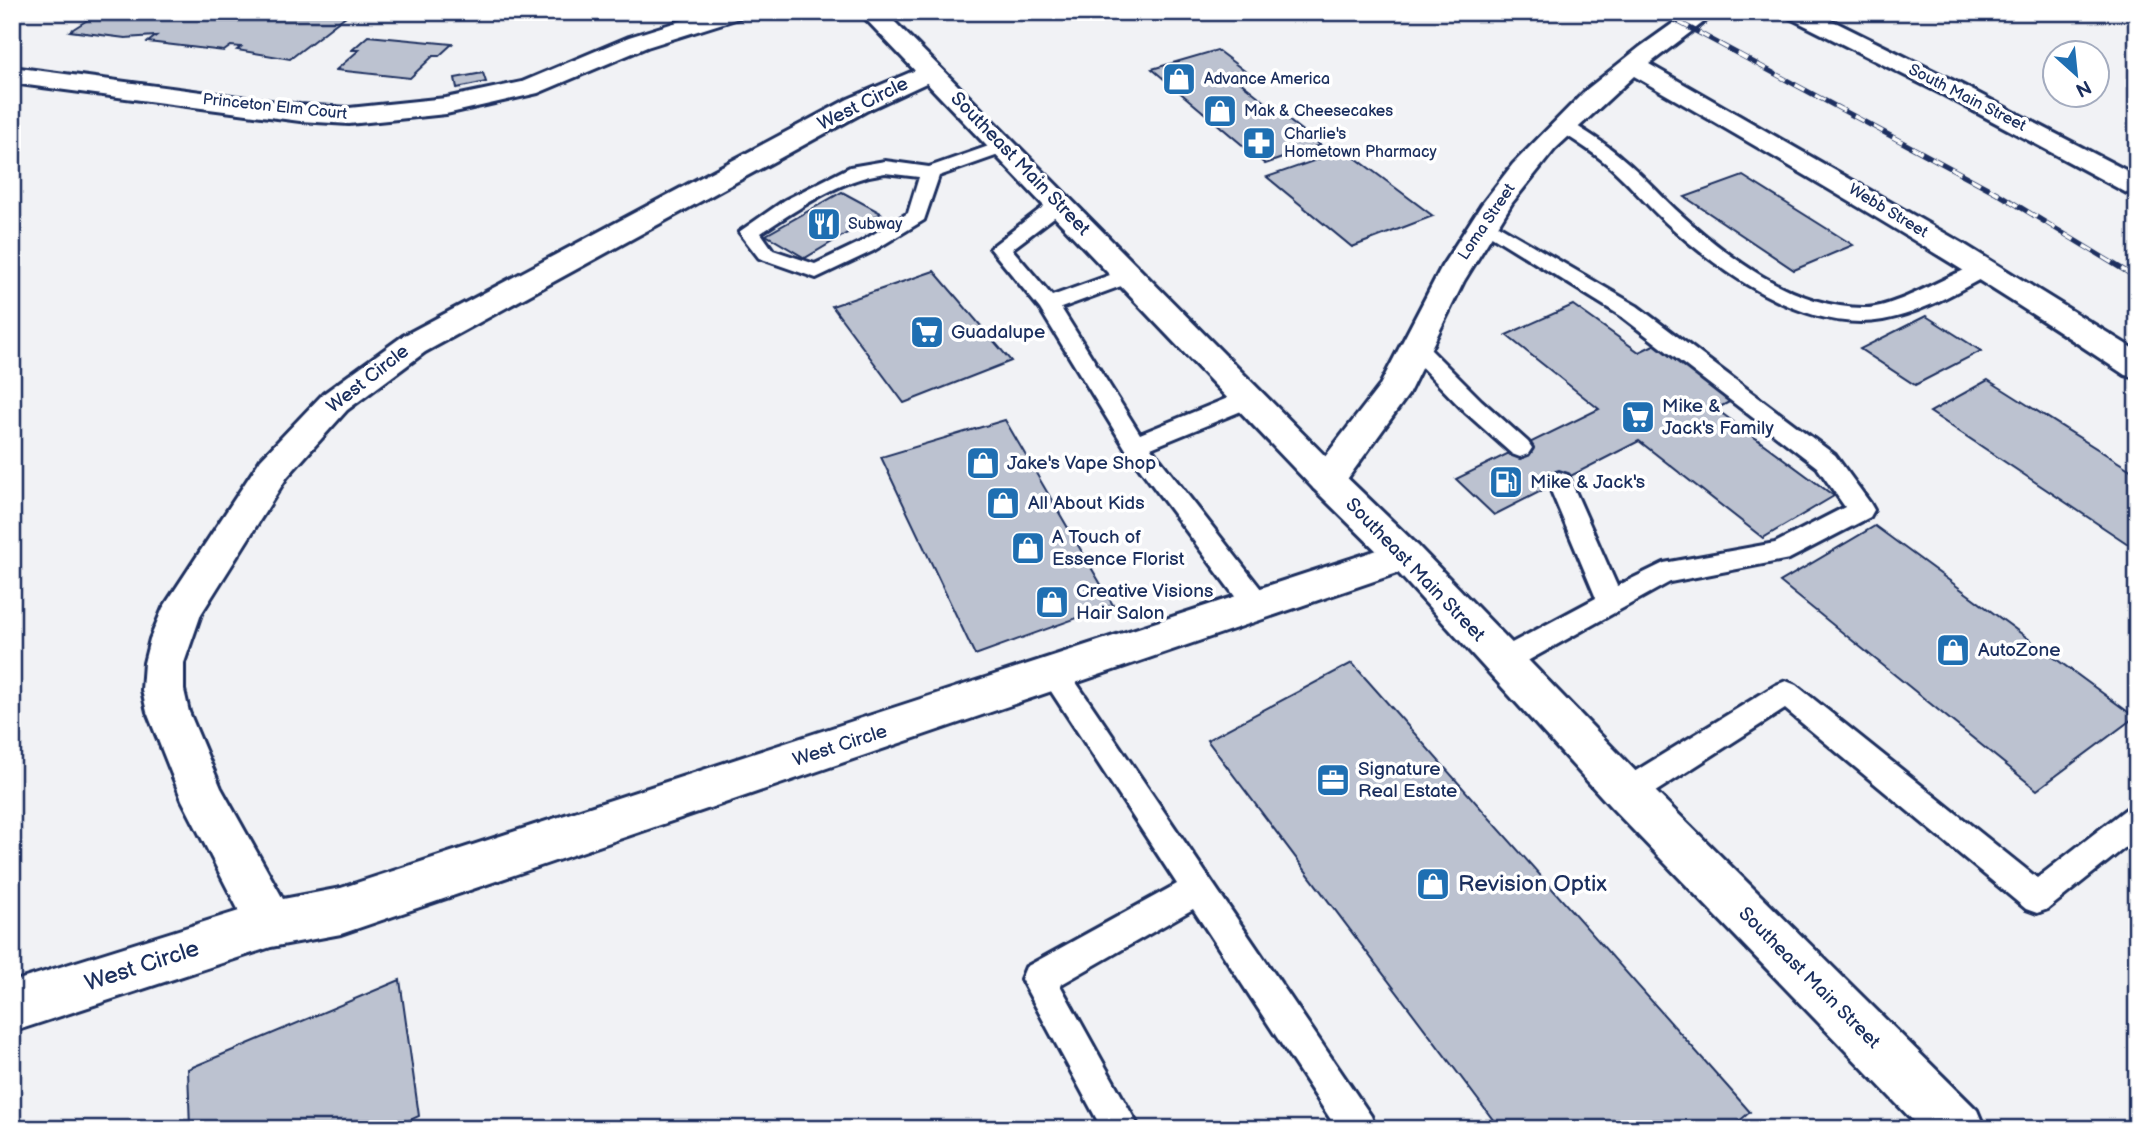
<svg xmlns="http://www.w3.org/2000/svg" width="2149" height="1141" font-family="'Balsamiq Sans',sans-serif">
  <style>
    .building { fill: #bcc2d0; stroke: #1b2f5e; stroke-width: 2 }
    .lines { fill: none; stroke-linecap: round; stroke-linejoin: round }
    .lane-casing { stroke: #1b2f5e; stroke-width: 6 }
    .street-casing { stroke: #1b2f5e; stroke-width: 6 }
    .primary-casing { stroke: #1b2f5e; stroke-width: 6 }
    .lane { fill: #fff; fill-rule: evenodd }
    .street { fill: #fff; fill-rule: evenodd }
    .primary { fill: #fff; fill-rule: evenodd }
    .rail-casing { stroke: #1b2f5e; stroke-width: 5 }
    .rail { stroke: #fff; stroke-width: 3.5; stroke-dasharray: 11; stroke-linecap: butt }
    .labels { text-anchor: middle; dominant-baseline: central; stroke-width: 7; stroke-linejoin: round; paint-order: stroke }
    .far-poi-label { font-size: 16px; fill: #1b2f5e; stroke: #fff; text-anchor: start }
    .far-street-label { font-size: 16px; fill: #1b2f5e; stroke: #fff }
    .street-label { font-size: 19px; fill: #1b2f5e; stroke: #fff }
    .poi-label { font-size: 19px; fill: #1b2f5e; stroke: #fff; text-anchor: start }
    .near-poi-label { font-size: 23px; fill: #1b2f5e; stroke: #fff; text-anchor: start }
    .near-street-label { font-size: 23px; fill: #1b2f5e; stroke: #fff }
  </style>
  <rect width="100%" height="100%" fill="#f1f2f5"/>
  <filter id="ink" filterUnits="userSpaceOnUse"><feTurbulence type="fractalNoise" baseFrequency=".0143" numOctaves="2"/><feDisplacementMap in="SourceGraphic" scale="14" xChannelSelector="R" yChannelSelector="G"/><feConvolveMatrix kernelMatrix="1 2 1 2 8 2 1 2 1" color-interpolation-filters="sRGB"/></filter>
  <g filter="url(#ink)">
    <path class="building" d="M100 12H351L290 59 237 50 241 47 231 46 224 51 148 42 156 36 125 38 70 31Z
      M1068 12H1103L1076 19Z
      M368 36 452 44 439 56H433L410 78 336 70 359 50H352Z
      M1217 50 1254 78 1240 82 1320 145 1265 164 1152 69Z
      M483 73 486 82 457 88 455 78Z
      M1345 150 1433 216 1352 247 1267 177Z
      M1743 176 1853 245 1794 270 1685 197Z
      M842 192 881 213 805 258 766 235Z
      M934 271 1011 361 904 403 832 306Z
      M1573 305 1639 352 1658 343 1735 399 1716 409 1834 496 1763 538 1639 441 1494 515 1456 479 1599 409 1506 335Z
      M1926 316 1981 351 1915 385 1860 349Z
      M1988 380 2137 474V550L1930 412Z
      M1005 420 1113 605 975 655 881 457Z
      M1875 526 2135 717 2037 790 1780 582Z
      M1352 663 1750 1112 1730 1129H1500L1207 740Z
      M400 980 419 1116 391 1129H190L188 1069Z"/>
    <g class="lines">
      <g class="lane-casing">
        <path id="lane" d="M1562 119 1568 120C1586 132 1605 143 1621 157 1641 173 1657 192 1675 209 1726 256 1794 309 1866 308 1904 307 1970 259 1990 264L1993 269 1990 274C1956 292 1922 313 1883 320 1803 334 1716 269 1661 218 1643 201 1627 181 1608 165 1592 151 1573 140 1556 128L1553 124Z
          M1003 141 1012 147 1010 151 939 176 924 220 873 251 816 278 759 258 739 232 785 200 850 167 885 161 929 167ZM885 173 919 177 908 213 859 243 815 264 773 250 761 233C798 209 840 179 885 173Z
          M1059 198 1066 200 1069 204 1066 208 1012 249 1052 296 1121 271H1135L1138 276 1135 281 1061 308 1140 434 1240 393 1248 391 1256 393 1260 399 1256 405 1151 448 1268 598 1271 606 1268 614 1258 617 1248 614 1127 451 1040 309 990 248 1052 200Z
          M1484 217 1637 306 1835 455 1870 503 1874 510 1870 517 1789 559 1670 582 1513 669 1503 673 1493 669 1489 661 1493 653 1596 598 1547 481 1550 475 1559 472 1568 475 1617 586 1664 563 1775 543 1845 507 1817 467 1621 316 1477 227 1474 223 1477 219Z
          M1415 340 1423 342 1481 400 1528 442 1532 448 1528 454 1520 457 1512 454 1465 412 1407 352 1404 347 1407 342Z
          M1055 662 1065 666 1371 1116 1376 1129H1337L1193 909 1060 985 1140 1129H1102L1021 979 1026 967 1177 884 1045 682 1041 674 1045 666Z
          M1786 681 1796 685 2037 878 2126 809 2137 805V838L2048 909 2037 913 2026 909 1785 709 1638 803 1627 807 1616 803 1612 793 1616 783 1776 685Z"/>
      </g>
      <g class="street-casing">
        <path id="street" d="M709 12H746L742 17 647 47 538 93 446 114 349 124 300 121 12 83V67L300 105 349 108 446 98 522 82 629 37Z
          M1689 12H1717L1649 64 1962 243 2137 351V378L2125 375C1966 268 1800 171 1634 76L1555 149 1512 203 1464 281 1408 395 1340 489 1327 493 1314 489 1309 480 1314 471 1379 387 1442 266 1482 204 1513 164 1586 90 1640 47Z
          M1784 12H1815L1962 85 2137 176V195L2127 193 1944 95 1788 17Z
          M930 64 939 67 943 72 939 77 866 111 425 352 347 410 287 477 201 614 184 663V690L189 712 221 788 283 899 341 888 1405 541 1418 546 1424 556 1418 566 341 934 271 947 12 1032V982L239 911 182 800 147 712 142 690 144 663 150 639 163 608 261 459 323 394 403 336 848 99Z"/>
      </g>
      <g class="primary-casing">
        <path id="primary" d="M859 12H885L1340 471 1418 546 1643 779 1977 1110 1985 1129H1921L1611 807 1392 566 1314 489Z"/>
      </g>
      <use href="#lane" class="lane"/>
      <use href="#street" class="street"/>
      <use href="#primary" class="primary"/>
      <g class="rail-casing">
        <path id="rail" d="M1660 12 1997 193 2137 278"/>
      </g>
      <use href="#rail" class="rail"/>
    </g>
  </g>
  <defs>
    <g id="shop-square" transform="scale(1.75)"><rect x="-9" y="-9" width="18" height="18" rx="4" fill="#1f6fb2" stroke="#fff"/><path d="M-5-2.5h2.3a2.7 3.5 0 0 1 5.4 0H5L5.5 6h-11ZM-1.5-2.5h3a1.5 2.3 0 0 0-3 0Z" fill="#fff"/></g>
    <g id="pharmacy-square" transform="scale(1.75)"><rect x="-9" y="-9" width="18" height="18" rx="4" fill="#1f6fb2" stroke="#fff"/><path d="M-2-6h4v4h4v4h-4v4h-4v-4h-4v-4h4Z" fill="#fff"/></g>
    <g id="restaurant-square" transform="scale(1.75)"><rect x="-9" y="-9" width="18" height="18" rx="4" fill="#1f6fb2" stroke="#fff"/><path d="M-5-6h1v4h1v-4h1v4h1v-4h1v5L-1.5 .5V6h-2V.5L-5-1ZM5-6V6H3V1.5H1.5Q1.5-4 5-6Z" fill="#fff"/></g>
    <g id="supermarket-square" transform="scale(1.75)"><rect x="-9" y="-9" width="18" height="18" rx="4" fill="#1f6fb2" stroke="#fff"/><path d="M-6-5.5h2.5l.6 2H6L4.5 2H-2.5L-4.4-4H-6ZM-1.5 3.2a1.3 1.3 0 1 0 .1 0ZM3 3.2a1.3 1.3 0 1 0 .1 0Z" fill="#fff"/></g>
    <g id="fuel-square" transform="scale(1.75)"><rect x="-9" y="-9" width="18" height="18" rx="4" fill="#1f6fb2" stroke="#fff"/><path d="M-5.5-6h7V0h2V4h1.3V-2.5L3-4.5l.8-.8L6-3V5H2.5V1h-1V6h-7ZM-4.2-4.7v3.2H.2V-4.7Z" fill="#fff"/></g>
    <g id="office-square" transform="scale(1.75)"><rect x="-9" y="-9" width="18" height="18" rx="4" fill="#1f6fb2" stroke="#fff"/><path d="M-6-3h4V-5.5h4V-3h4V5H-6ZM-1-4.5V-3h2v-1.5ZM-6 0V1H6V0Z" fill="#fff"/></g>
  </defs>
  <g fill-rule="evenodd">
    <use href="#shop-square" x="1179" y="79"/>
    <use href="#shop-square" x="1220" y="111"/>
    <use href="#pharmacy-square" x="1259" y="143"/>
    <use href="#restaurant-square" x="824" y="224"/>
    <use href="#supermarket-square" x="927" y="332"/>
    <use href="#supermarket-square" x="1638" y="417"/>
    <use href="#shop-square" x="983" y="463"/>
    <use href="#fuel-square" x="1506" y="482"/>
    <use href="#shop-square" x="1003" y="503"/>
    <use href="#shop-square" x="1028" y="548"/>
    <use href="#shop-square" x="1052" y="602"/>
    <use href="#shop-square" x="1953" y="650"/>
    <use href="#office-square" x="1333" y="780"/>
    <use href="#shop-square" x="1433" y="884"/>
  </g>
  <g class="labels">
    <g class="far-poi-label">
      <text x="1204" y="79">Advance America</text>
      <text x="1244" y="111">Mak &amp; Cheesecakes</text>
      <text x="1284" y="134">Charlie's<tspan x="1284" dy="18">Hometown Pharmacy</tspan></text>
      <text x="848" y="224">Subway</text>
    </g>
    <g class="far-street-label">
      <text transform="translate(1967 98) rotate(27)">South Main Street</text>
      <text transform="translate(275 107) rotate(6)">Princeton Elm Court</text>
      <text transform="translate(1888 211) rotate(31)">Webb Street</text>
      <text transform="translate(1487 222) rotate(-56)">Loma Street</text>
    </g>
    <g class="street-label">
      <text transform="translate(863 104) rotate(-26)">West Circle</text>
      <text transform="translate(1020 164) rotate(46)">Southeast Main Street</text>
      <text transform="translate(368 379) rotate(-38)">West Circle</text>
      <text transform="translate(1415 570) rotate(46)">Southeast Main Street</text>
      <text transform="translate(840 746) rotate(-18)">West Circle</text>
      <text transform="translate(1809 978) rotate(45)">Southeast Main Street</text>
    </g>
    <g class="poi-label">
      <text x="951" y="332">Guadalupe</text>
      <text x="1662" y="406">Mike &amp;<tspan x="1662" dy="22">Jack's Family</tspan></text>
      <text x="1007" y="463">Jake's Vape Shop</text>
      <text x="1530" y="482">Mike &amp; Jack's</text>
      <text x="1028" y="503">All About Kids</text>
      <text x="1052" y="537">A Touch of<tspan x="1052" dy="22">Essence Florist</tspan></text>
      <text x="1076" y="591">Creative Visions<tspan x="1076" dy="22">Hair Salon</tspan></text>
      <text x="1978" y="650">AutoZone</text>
      <text x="1358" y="769">Signature<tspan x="1358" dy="22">Real Estate</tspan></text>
    </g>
    <g class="near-poi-label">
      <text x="1458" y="884">Revision Optix</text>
    </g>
    <g class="near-street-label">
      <text transform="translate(142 966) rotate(-18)">West Circle</text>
    </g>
  </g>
  <rect width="2149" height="1141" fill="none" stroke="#fff" stroke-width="42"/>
  <rect x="21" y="21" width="2107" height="1099" fill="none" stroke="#1b2f5e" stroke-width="2.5" filter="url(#ink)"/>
  <g transform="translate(2076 74) rotate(153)"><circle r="33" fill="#ffffff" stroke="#a4acbf" stroke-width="2"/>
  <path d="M0-5L12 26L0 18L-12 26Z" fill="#1f6fb2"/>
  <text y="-10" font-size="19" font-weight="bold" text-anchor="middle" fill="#1b2f5e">N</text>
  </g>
</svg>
